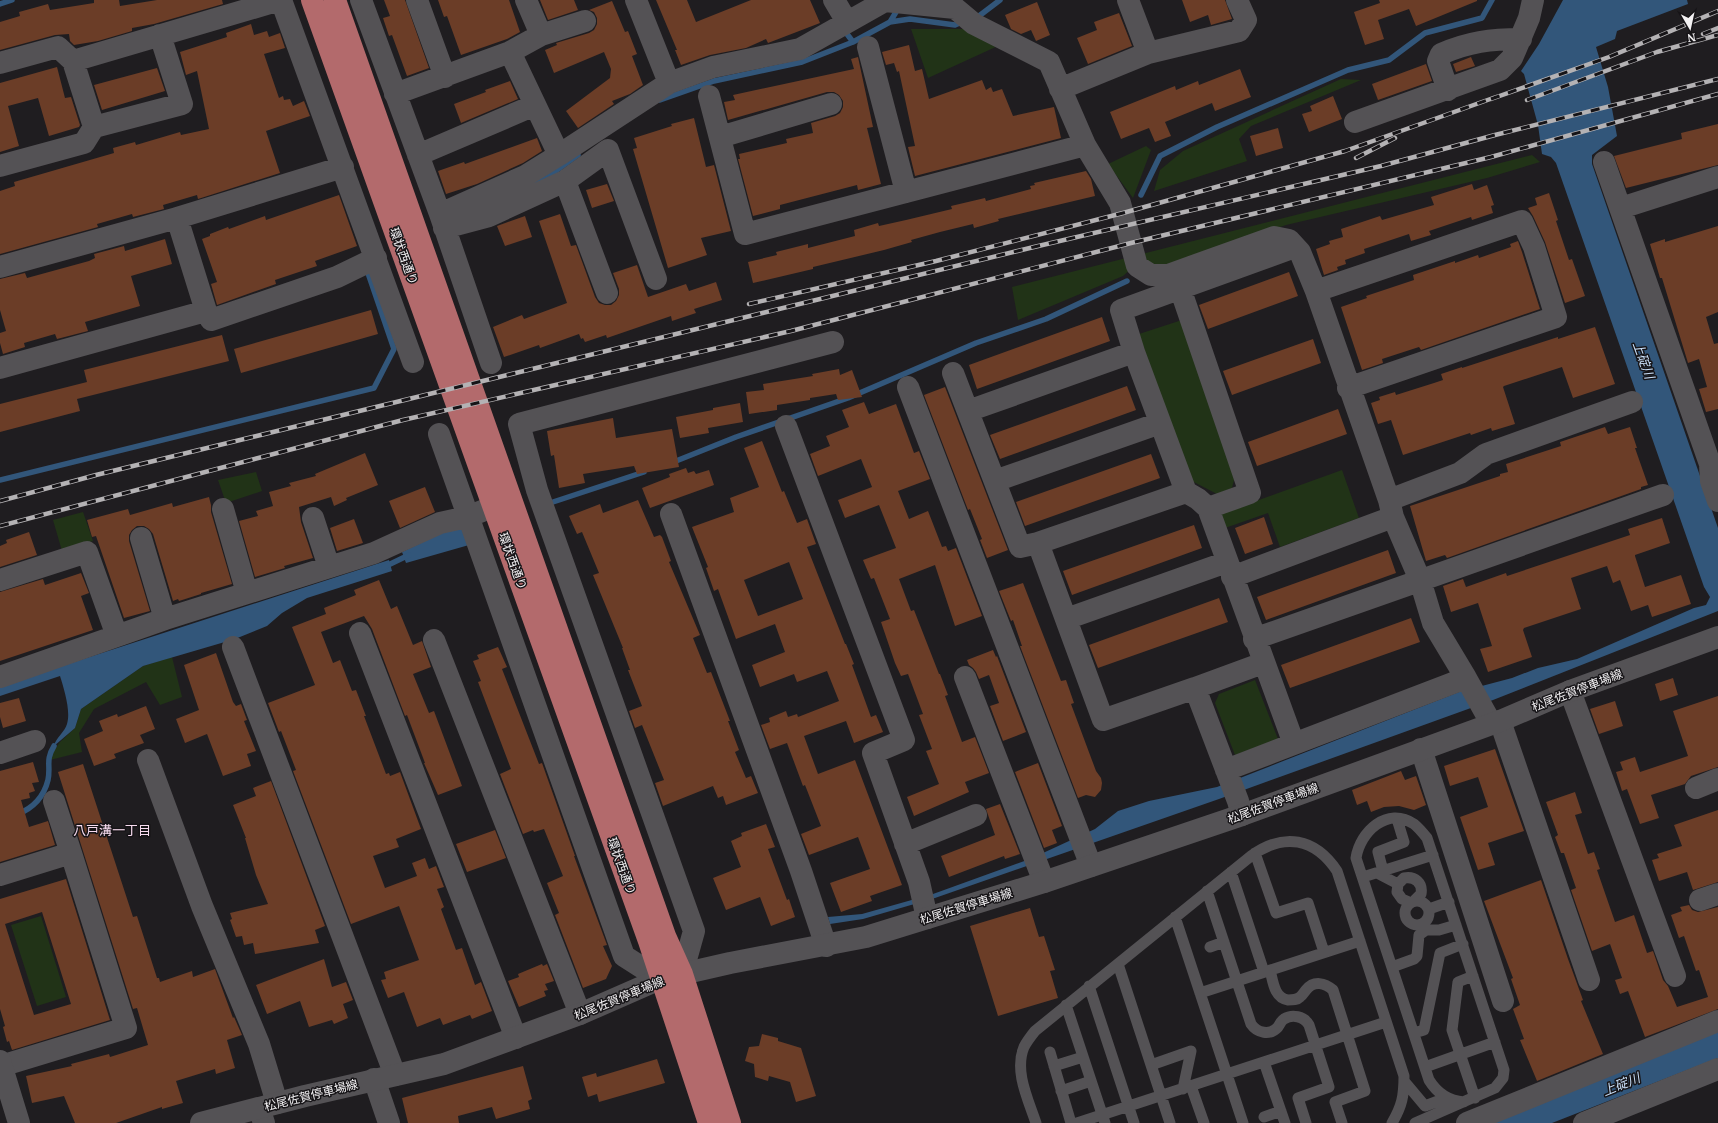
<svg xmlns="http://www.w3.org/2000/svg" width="1718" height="1123" font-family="'PT Serif','Noto Sans JP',serif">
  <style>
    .green { fill: #213317 }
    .water { fill: #32567a }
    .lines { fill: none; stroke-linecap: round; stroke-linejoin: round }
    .stream { stroke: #32567a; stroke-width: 5.5 }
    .building { fill: #6b3d27; fill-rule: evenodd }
    .service { stroke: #545255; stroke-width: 11 }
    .minor { stroke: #545255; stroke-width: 22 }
    .tertiary { stroke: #545255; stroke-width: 22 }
    .secondary { stroke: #545255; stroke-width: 22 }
    .trunk { stroke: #b36a6c; stroke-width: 22 }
    .rail-casing { stroke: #b4b2b4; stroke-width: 4.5 }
    .rail { stroke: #161417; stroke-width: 3; stroke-dasharray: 9; stroke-linecap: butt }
    .labels { text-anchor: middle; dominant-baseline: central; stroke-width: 3; stroke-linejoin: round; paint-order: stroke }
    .street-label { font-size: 12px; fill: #f3f1f3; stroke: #161417 }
    .water-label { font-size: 13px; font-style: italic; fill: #c9dff8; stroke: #161417 }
    .neighbourhood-label { font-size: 13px; fill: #f7dbef; stroke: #161417 }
  </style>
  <rect width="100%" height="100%" fill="#1f1d20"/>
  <path class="green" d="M911 29H968L1000 45 928 78Z
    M1341 79 1361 80 1251 126 1239 139 1247 161 1154 191 1160 170 1183 151Z
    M1146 146 1151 150 1133 198 1108 164Z
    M1532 155 1540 162 1487 178 1286 225 1159 267 1142 259 1123 276 1018 320 1012 287Z
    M1182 320 1236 472 1232 488 1217 494 1190 480 1139 334Z
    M1342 470 1359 518 1280 547 1268 513 1225 528 1220 514Z
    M256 472 262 491 226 503 218 480Z
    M83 512 93 541 62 551 53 520Z
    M172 657 182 697 160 705 146 682 94 709 79 733 82 752 50 760 51 755 60 742 75 728 81 709 143 666Z
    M1255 680 1278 739 1235 755 1215 703 1219 694Z
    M41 916 66 997 37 1006 11 925Z"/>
  <path class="water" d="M1563 0H1687L1688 4 1617 31 1615 39 1596 47 1608 87 1617 136 1592 155V164L1718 528V611L1493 700 1219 799 935 898 863 919 830 924 828 917 862 914 933 894 1030 859 1095 829 1118 811 1149 801 1217 787 1459 692 1512 678 1538 668 1577 659 1694 608 1706 605 1710 597 1704 587 1556 163 1551 157 1542 154 1538 125 1524 74 1521 71 1539 44Z
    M462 528 469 545 406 563 402 552 448 530Z
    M389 560 392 571 307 598 282 613 267 626 235 639 143 666 81 709 75 728 54 746C56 737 65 732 67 724 71 711 64 689 60 676L0 696V686Z
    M1718 1031V1058L1552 1123H1487Z"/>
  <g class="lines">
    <path class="stream" d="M0 4 12 0
      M974 18 979 16 1000 0
      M890 22 899 7
      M844 30 853 42
      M660 100 714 81 802 62 853 42 890 22 910 19 955 25 964 21
      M532 185 550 175 578 155
      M1141 195 1160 156 1217 127 1348 70 1389 60 1425 33 1482 18 1492 0
      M671 463 736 437 848 398 976 343 1046 319 1127 281
      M0 480 374 388 394 349 368 273
      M553 502 644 472
      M384 567 409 555
      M18 814C33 808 44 796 48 780 51 765 45 761 54 746"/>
  </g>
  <path class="building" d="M94 0H119L120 6 157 0H222L223 4 154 24 132 28V31L98 41 74 45 70 41 69 34 55 35 0 50V22L20 16 19 12 48 4 50 10 94 3Z
    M384 0H405L429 68 407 76 392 35 389 36 383 18 390 16Z
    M438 0H509L520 32 507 39 461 55 447 16 444 17Z
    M540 0H574L578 10 548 20Z
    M656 0H687L696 22 751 0H810L820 23 768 43 766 39 746 48 710 55 681 65 675 50H677Z
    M1182 0H1225L1232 19 1211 25 1208 15 1190 22Z
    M1379 0H1477V1L1416 26 1409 9 1378 20 1384 39 1365 45 1354 12 1380 3Z
    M612 1 625 32 628 31 637 54 632 56 643 85 630 94 612 101 614 104 578 128 566 111 610 78 611 69 604 52 554 73 545 50 557 45 556 43 589 33 594 30 597 24V18L594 12 589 10Z
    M1037 2 1050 35 1036 41 1031 30 1021 34 1011 29 1005 15Z
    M1119 13 1132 46 1088 64 1077 38 1097 30 1094 22Z
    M251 24 254 35 267 31 269 37 280 33 285 48 264 54 279 98 283 96 284 100 290 99 293 106 304 101 310 116 266 131 280 173 198 199 197 195 163 205 164 209 133 217 132 214 97 224 98 227 0 254V191L15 186 14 182 114 153 113 148 135 142 136 145 180 132 181 135 209 129 197 71 186 75 180 52 227 37 226 33Z
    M909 45 915 71 922 69 929 99 982 80 986 90 991 87 993 92 1002 89 1013 116 1054 107 1061 138 915 176 908 147 915 146 899 71 897 72 894 63 886 65 882 52Z
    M858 57 873 127 867 128 881 184 858 190 857 185 780 205V209L753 216 738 159H740L739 154 787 143 786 139 813 133 811 123 835 116 840 113 843 107V101L839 95 834 92H827L728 120 724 102 735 100 733 95 854 69 851 59Z
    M1471 57 1475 66 1456 72 1453 64Z
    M1426 64 1432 81 1378 100 1372 84Z
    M57 67 65 98 71 97 80 125 79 127 49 136 38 98 8 106 19 146 0 152V83Z
    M157 68 165 91 102 110 94 85Z
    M1240 69 1251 97 1215 111 1212 103 1165 122 1171 136 1155 142 1149 128 1121 139 1110 112 1175 86 1176 90 1198 81 1199 85Z
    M510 81 518 99 461 123 454 104 486 92 485 90Z
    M1333 96 1342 119 1309 132 1302 114 1312 111 1310 106Z
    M694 118 706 167 714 165 731 231 701 238 707 255 668 268 633 149 637 148 634 138 672 126 671 124Z
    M1718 124V165L1626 188 1614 156 1682 139 1681 133Z
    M1278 128 1283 148 1256 156 1250 136Z
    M537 138 542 151 523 163 477 184 446 194 438 171 464 162 465 164Z
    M1086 171 1091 179 1095 196 998 219 999 221 974 228 973 224 940 232 911 240 912 242 884 250 813 267V269L753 283 748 262 777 255 776 252 808 244V248L855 236 854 230 878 223 879 226 906 220 952 209 951 206 985 198 986 201 1031 189 1030 186 1035 185 1034 183Z
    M607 184 614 201 592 208 586 190Z
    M1472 184 1474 190 1487 185 1494 205 1491 206 1493 213 1472 220 1471 217 1429 231 1431 235 1411 241 1409 234 1364 249 1365 253 1345 260 1346 264 1337 267 1338 270 1324 275 1316 249 1330 244 1329 241 1343 237 1341 229 1380 216 1382 220 1434 205 1431 197Z
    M1549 193 1558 220 1556 221 1569 260 1572 259 1585 296 1565 303 1545 242 1533 216 1528 208 1537 205 1535 198Z
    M339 195 357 246 315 261 317 266 275 280 276 284 217 305 211 284 217 282 202 239 210 236V234L228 227 229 229 265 216 266 220Z
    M560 214 571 246 576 245 595 297 599 303 605 305H611L616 301 619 295V289L613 273 637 265 648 297 686 284 689 291 716 282 722 300 694 309 696 313 672 321 671 316 607 338 606 335 585 342 583 338 581 339 579 334 540 348 539 345 504 357 493 327 522 315 524 319 567 303 539 221Z
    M525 216 532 237 505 246 497 226Z
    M1718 226V312L1706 317 1714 344 1718 343V409L1706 412 1699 389 1707 387 1699 359 1688 363 1662 278H1660L1650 244 1665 239V242Z
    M165 239 172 264 131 276 140 306 85 322 88 331 57 339 55 334 24 343 25 347 3 354 0 343V333L6 331 0 310V279L25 273 27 278 89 261 95 258 94 254 124 246 125 251Z
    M1518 241 1522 252 1540 309 1421 350 1419 347 1382 359 1383 363 1362 370 1341 307 1367 298 1366 296 1414 280 1413 275 1455 261V263L1478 255 1479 258 1511 247 1510 244Z
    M1289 272 1298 296 1208 329 1199 305Z
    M371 310 378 334 241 373 234 349Z
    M1102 317 1110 341 977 389 969 365Z
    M1595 327 1615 384 1573 398 1562 367 1504 386 1503 387 1515 424 1492 431 1491 428 1471 435 1470 433 1403 455 1391 420 1378 424 1371 403 1380 400 1379 397 1395 392 1396 395 1434 383 1443 380 1441 374 1462 367V368L1558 337V339Z
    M222 335 229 361 77 399 80 411 0 432V404L87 382 84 370Z
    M1313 339 1321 363 1232 395 1223 371Z
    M839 369 840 375 852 370 862 397 838 400 836 394 810 398V400L777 405V410L749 414 746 392 764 390 763 384 813 376 812 374Z
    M1127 386 1136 410 1000 459 990 435Z
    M945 387 1008 550 987 558 980 540 982 539 970 509 968 510 924 395Z
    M864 402 869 414 896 404 914 453 919 451 930 479 898 491 909 519 928 511 942 547 946 546 948 551 956 548 982 616 955 626 935 565 899 579 911 611 914 610 939 674H940L948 695 945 696 962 742 975 737 989 773 965 782 969 792 914 816 907 797 939 784 926 751 932 749 919 715 923 714 908 674 901 676 895 663 881 622 890 619 874 578 871 579 863 560 896 548 879 505 845 518 838 500 872 487 861 459 818 476 810 454 830 446 826 436 849 427 842 410Z
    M740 403 743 422 708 428 709 433 680 438 676 417 713 410V408Z
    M1338 409 1347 434 1257 466 1248 442Z
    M613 418 616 438 672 429 679 467 637 474 634 466 583 474 585 483 559 488 554 455 551 456 547 431Z
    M1605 427 1608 434 1630 427 1637 448H1635L1648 485 1641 487V489L1447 558 1445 555 1426 561 1410 506 1500 476V474L1508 472 1506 464 1561 446 1560 442Z
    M762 441 782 492 784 491 797 523 807 519 816 544 807 547 845 644H846L854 664 852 665 871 717 876 715 883 732 854 743 846 721 804 736 818 774 855 760 902 885 870 896 872 901 841 912 830 883 870 869 858 837 809 855 801 834 821 826 805 785 803 786 787 743 770 749 761 725 770 722 769 718 786 711 788 717 797 714 798 717 839 701 827 671 797 682 794 674 760 687 752 665 785 652 775 624 736 639 718 589 714 591 706 568 708 567 692 527 734 512 730 498 759 487 744 448ZM789 562 803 599 758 616 744 580Z
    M365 453 378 485 346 498 347 500 334 506 331 497 299 507 301 522 313 558 284 566 285 568 255 577 239 521 258 516 256 511 273 506 269 492 291 486 289 483 316 476 315 474Z
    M1151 454 1160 478 1025 526 1016 502Z
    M686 468 688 473 694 471 696 474 709 470 714 485 650 508 642 488 670 477 669 474Z
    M425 487 435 512 400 528 389 501Z
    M209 497 211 505V512L232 584 201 593V594L179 601 178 599 173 601 153 534 149 529 144 526H137L132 530 129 535V541L150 611 124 618 96 536 92 537 87 520 128 509 130 515 172 503 173 507Z
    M638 500 654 537 660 535 662 537 671 561 669 562 700 635 693 638 707 673 711 672 730 721H728L739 750 735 752 746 778 751 776 758 793 726 805 723 796 718 798 713 786 663 806 655 783 664 780 642 725 635 728 629 711 642 706 628 670H630L622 648H623L593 575 599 573 582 532 577 534 569 516 600 504 603 513Z
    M1264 517 1273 544 1245 554 1235 528Z
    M1662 518 1670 543 1635 555V556L1645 587 1681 575 1691 604 1652 617 1648 605 1631 611 1620 580 1613 583 1607 566 1571 578 1581 609 1524 628 1523 630 1532 657 1488 672 1480 649 1492 646 1478 603 1451 612 1443 586 1463 579 1466 587 1506 573 1507 576 1630 535 1628 529Z
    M354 519 363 543 337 551 330 528Z
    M1194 525 1202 548 1072 595 1063 571Z
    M29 532 37 555 0 567V546L7 543 6 540Z
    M1388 550 1396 573 1266 620 1257 597Z
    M81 573 89 593 81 596 93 630 0 661V592L43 579 45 585Z
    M379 580 391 609 397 606 413 645 422 641 431 667 413 674 429 713 434 711 462 786 438 795 424 763H425L407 715 405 716 372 629 364 616 321 632 333 663 340 660 352 691 356 690 366 716H364L386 774 389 773 390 776 400 772 421 829 396 839 399 847 373 856 385 888 417 876 412 863 425 858 429 869 436 866 444 887 437 889 444 907 441 909 456 950 462 948 475 985 481 982 492 1011 472 1019 470 1015 443 1025 440 1018 417 1027 404 992 388 998 381 980 386 979 384 972 419 960 399 906 351 924 293 771 296 770 281 731 279 732 268 703 315 685 292 627 326 614 324 608 356 595 354 590Z
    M1023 583 1061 681 1066 680 1074 703 1071 704 1096 771 1101 778 1102 783 1101 790 1095 797 1086 795 1078 798 1020 646H1022L1013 620 1011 621 999 591Z
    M1219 598 1228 622 1098 668 1089 645Z
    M1411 618 1420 642 1290 688 1281 665Z
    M498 647 507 667 502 669 539 764 542 763 575 856H574L607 945 603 946 612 966 606 979 583 988 555 915 559 913 547 883 563 876 544 829 534 832 533 830 523 834 500 774 511 769 478 682 481 681 473 661 479 659 477 655Z
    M993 650 996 657 997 656 1026 732 1003 741 990 706 999 703 989 675 979 679 976 672 973 668 969 665 967 660Z
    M216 653 233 702 236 706 241 704 247 720 244 721 256 751 247 754 251 766 223 776 207 734 185 743 176 719 199 710 184 665Z
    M1673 678 1678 695 1660 701 1655 684Z
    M1718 696V767L1691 776 1685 784 1651 795 1659 818 1640 824 1627 789 1622 791 1616 772 1623 770 1620 762 1635 757 1640 772 1688 756 1673 711Z
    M19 698 26 721 3 728 0 717V703Z
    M1615 701 1623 726 1599 734 1590 709Z
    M146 706 155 729 140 735 144 743 114 754 116 758 94 766 84 739 103 731 99 721 117 714 118 717Z
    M1495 749 1524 831 1488 843 1495 865 1478 870 1460 817 1488 807 1478 777 1450 786 1444 766Z
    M33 762 39 782 32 783 35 791 29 793 30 798 21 800 29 827 48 821 55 845 0 862V771Z
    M1038 763 1062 826 1052 830 1057 843 1044 848 1015 772Z
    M83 764 133 917 137 916 157 978H159L160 982 192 971 193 977 215 969 233 1018 234 1017 242 1035 227 1040 235 1068 216 1074 215 1069 176 1081 183 1103 162 1109V1107L116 1123H75L64 1096 32 1103 26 1076 72 1066 71 1064 109 1054 110 1057 148 1045 137 1008 133 1009 58 772Z
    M1401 771 1405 780 1416 776 1426 805 1414 810 1399 806 1384 807 1371 812 1367 801 1357 805 1352 790Z
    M271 781 325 926 315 930 319 943 255 954 253 943 244 945 242 936 236 937 230 920 232 919 230 913 268 904 256 875 245 838H246L233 805 256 796 253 788Z
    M1575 792 1582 813 1575 815 1588 854 1594 852 1600 869 1597 870 1615 922 1634 915 1647 953 1653 951 1663 980 1668 986 1677 1007 1708 997 1699 970 1696 971 1684 936 1679 938 1671 915 1682 911 1680 907 1689 905 1692 910 1698 912 1718 907V1009L1645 1037 1628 991 1620 994 1615 980 1622 978 1610 944 1592 951 1571 890 1576 888 1564 853H1561L1555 837 1558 835 1546 802Z
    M1000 804 1020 854 1005 859 1004 856 949 877 941 856 995 835 986 809Z
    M1718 810V882L1693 890 1687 872 1659 881 1652 860 1659 858 1657 854 1682 846 1674 825Z
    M766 824 775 847 768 849 787 900 789 899 795 917 771 926 760 897 726 910 713 878 741 867 731 841 742 836 741 833Z
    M495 830 506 858 467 872 456 844Z
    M66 879 110 1020 12 1050 9 1041 7 1042 3 1027 5 1026 0 1009V899ZM42 912 71 1004 34 1015 5 924Z
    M1541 880 1568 959 1583 1000 1581 1001 1603 1054 1537 1081 1520 1040 1524 1039 1513 1009 1520 1005 1511 979 1513 978 1484 901Z
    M1030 908 1039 937 1044 936 1055 970 1050 971 1058 998 998 1016 970 926Z
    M324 959 332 987 346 982 353 1000 343 1004 348 1018 334 1024 332 1020 309 1027 300 1001 267 1014 256 985Z
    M542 964 543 966 547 964 554 981 545 984 548 990 544 991 546 996 519 1007 508 981 519 977 518 974Z
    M762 1034 778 1038V1041L801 1048 816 1096 796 1102 790 1082 769 1076 768 1081 755 1077 754 1064 745 1061 749 1047 759 1046Z
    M657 1059 665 1083 599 1102 597 1094 588 1097 582 1077 596 1073 597 1077Z
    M523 1066 532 1099 528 1101 530 1109 496 1119 492 1107 458 1116 459 1123H408L402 1098Z"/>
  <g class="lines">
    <path class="service" d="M1255 853 1276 913 1308 903 1324 952
      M1383 871 1378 852 1404 842 1397 819
      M1231 872 1264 972
      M1377 873 1398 884
      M1363 877 1433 855
      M1207 891 1251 1024C1257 1033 1270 1036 1278 1027 1280 1024 1281 1021 1284 1019 1292 1014 1304 1016 1309 1025L1329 1087 1298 1098 1306 1123
      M1405 913a12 12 0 1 1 24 0a12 12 0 1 1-24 0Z
      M1409 902 1402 899 1397 892 1398 884 1404 878C1415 876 1423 883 1421 894L1415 900
      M1429 909 1449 902
      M1175 917 1243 1123
      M1210 947 1224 942
      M1118 964 1170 1123
      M1392 967 1414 959 1417 956 1419 935 1426 930H1439L1456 925
      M1270 970C1273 981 1274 998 1288 1000 1293 1000 1297 1000 1300 997 1303 995 1304 992 1306 990 1314 980 1325 983 1333 990L1365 1091 1335 1102 1342 1123
      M1473 976 1458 982 1452 1030 1475 1098
      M1089 986 1134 1123
      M1200 993 1360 941
      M1066 1005 1105 1123
      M1414 1033 1424 1030 1440 953 1463 944
      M1050 1052 1071 1123
      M1264 1062 1285 1123
      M1151 1065 1191 1051 1183 1089
      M1054 1066 1083 1057
      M1425 1067 1495 1042
      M1404 1081 1425 1106 1446 1098
      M1191 1086 1204 1123
      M1061 1091 1091 1081
      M1264 1117 1281 1111
      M1036 1123C1028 1099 1014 1071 1024 1047 1027 1041 1031 1036 1035 1031L1251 856C1284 832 1315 838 1337 871L1404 1076C1404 1096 1402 1106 1392 1123
      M1077 1123 1386 1022
      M1415 1123 1495 1088 1503 1078 1504 1070 1427 838C1423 833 1419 828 1414 824 1387 806 1360 832 1356 858L1429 1080C1437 1093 1448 1101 1464 1102"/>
    <path class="minor" d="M281 0 413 362
      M361 0 440 214 491 363
      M417 0 445 77
      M636 0 669 83 713 67 800 49 885 1 955 8 974 24 1049 62 1085 145 1120 203 1137 266 1151 275H1168L1274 237 1289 240 1300 252 1316 291 1389 500 1393 517 1420 580 1433 623 1466 678 1491 723
      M834 0 847 22
      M1128 0 1148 53
      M541 35 585 21
      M868 47 906 192
      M73 61 94 127
      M0 63 58 47 73 61 280 0
      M1060 89 1148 53 1239 31 1246 20 1237 0
      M1448 90 1438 61 1441 54C1468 42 1491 39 1521 39
      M395 94 510 52 541 35 526 0
      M709 96 745 234 1085 145
      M1355 122 1500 70 1512 58 1529 18 1533 0
      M720 137 831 104
      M418 155 535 105
      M559 155 669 83
      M1604 162 1710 464 1711 481 1718 501
      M0 166 84 143 94 127 182 104 160 35
      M565 181 607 293
      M1621 208 1718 177
      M440 214 525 176 559 155 510 52
      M177 218 206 311 211 320 337 277 376 258
      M444 228 489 216 565 181 608 150 656 279
      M0 267 177 218 343 167
      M1180 288 1250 493 1208 508
      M1316 291 1522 221 1534 247 1556 317 1348 388
      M1134 352 1121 310 1295 247
      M0 368 206 311
      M953 373 1020 547 1038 543 1103 720 1195 688 1238 801 1242 815
      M908 387 1091 866
      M968 411 1134 352 1186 492 1038 543
      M786 426 904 740 873 753 919 882 927 918
      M439 434 624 956 660 979
      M995 481 1160 423
      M1186 492 1198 499 1208 508 1294 744
      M1389 500 1460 473 1486 454 1632 402
      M223 509 247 593
      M671 514 801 871 826 946
      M313 518 329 567
      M141 538 165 619
      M1232 577 1393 517
      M0 580 87 552 117 636
      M1066 619 1227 562
      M360 633 516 1038
      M1254 639 1663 495
      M434 640 580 1014
      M233 647 395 1075
      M0 677 165 619 374 553 440 523 467 517 510 500
      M965 677 1044 882
      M1195 688 1263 663
      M1570 691 1675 976
      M1500 721 1589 980
      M1421 749 1503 1001
      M0 753 35 741
      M148 760 202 906 259 1044 277 1103
      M1226 770 1466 678
      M1696 788 1718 779
      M905 844 976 815
      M0 875 71 853
      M1700 900 1718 894
      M682 974 694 931 537 490 519 424 833 342
      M1 1066 126 1028 71 853 54 801
      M374 1079 389 1123
      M259 1108 264 1123
      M1467 1123 1718 1021
      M1584 1123 1718 1069"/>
    <path class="tertiary" d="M0 1061 19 1123"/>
    <path class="secondary" d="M201 1123 305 1096 444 1064 580 1014 660 979 730 963 866 937 1044 882 1242 815 1500 721 1570 691 1718 637"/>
    <path class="trunk" d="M312 0 649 941 709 1123
      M335 0 665 936 682 974 730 1123"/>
    <g class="rail-casing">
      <path id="rail" d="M1703 34 1718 28
        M1491 99 1609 57 1718 11
        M1527 100 1657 52 1718 35
        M1356 158 1395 138
        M749 304 936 261 1123 213 1345 151 1496 97
        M0 501 96 475 1034 247 1381 166 1495 135 1718 79
        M0 526 403 420 791 331 1131 243 1491 157 1718 94"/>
    </g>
    <use href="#rail" class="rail"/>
  </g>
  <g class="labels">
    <g class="street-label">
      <text transform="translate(404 256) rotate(70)">環状西通り</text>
      <text transform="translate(513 561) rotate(70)">環状西通り</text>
      <text transform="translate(1577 690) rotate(-21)">松尾佐賀停車場線</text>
      <text transform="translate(1273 803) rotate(-20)">松尾佐賀停車場線</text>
      <text transform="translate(622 866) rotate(70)">環状西通り</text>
      <text transform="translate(966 906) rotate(-17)">松尾佐賀停車場線</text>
      <text transform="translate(619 998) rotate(-22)">松尾佐賀停車場線</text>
      <text transform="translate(311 1095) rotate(-14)">松尾佐賀停車場線</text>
    </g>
    <g class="water-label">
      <text transform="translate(1644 360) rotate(70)">上碇川</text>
      <text transform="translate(1621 1084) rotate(-22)">上碇川</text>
    </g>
    <g class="neighbourhood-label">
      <text x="112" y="830">八戸溝一丁目</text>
    </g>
  </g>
  <g transform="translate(1690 28) rotate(171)" stroke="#161417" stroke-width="3" paint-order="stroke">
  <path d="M0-3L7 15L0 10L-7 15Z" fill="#f3f1f3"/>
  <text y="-6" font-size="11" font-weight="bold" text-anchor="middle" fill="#f3f1f3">N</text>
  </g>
</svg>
